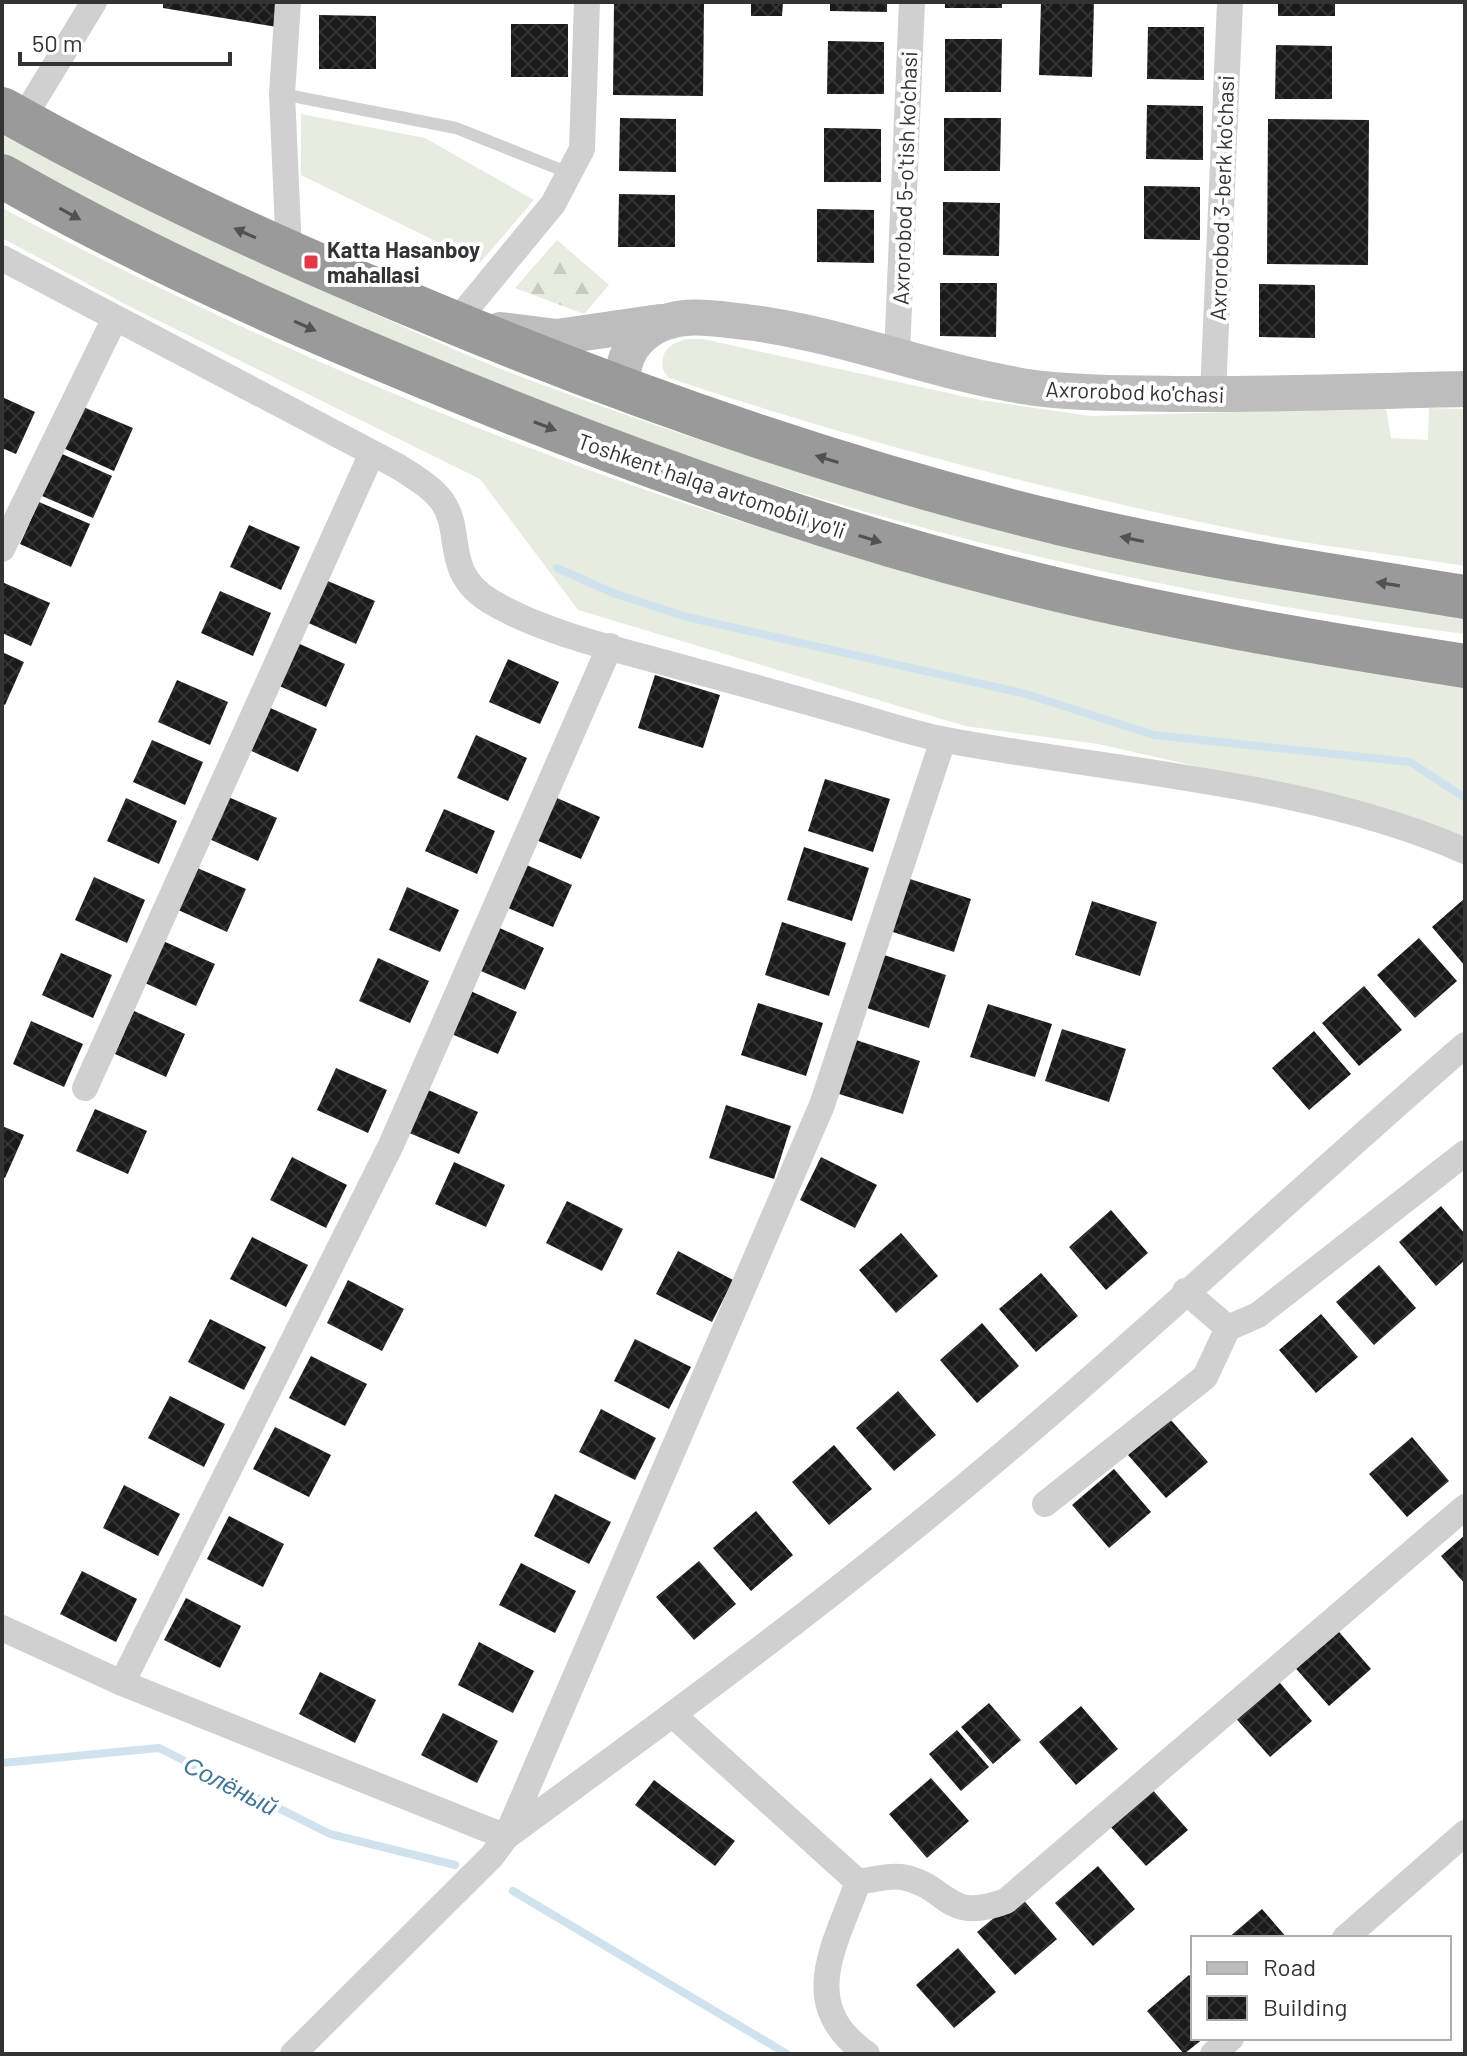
<svg xmlns="http://www.w3.org/2000/svg" width="1467" height="2056" font-family="Barlow,sans-serif">
  <style>
    .grass { fill: #e6ecdf }
    .forest { fill: url(#forest-firs) }
    .lines { fill: none; stroke-linecap: round; stroke-linejoin: round }
    .stream { stroke: #cfe2ee; stroke-width: 8 }
    .building { fill: url(#building-cross-hatch) }
    .lane { stroke: #d0d0d0; stroke-width: 12 }
    .street { stroke: #d0d0d0; stroke-width: 26 }
    .secondary { stroke: #bdbdbd; stroke-width: 36 }
    .highway { stroke: #9a9a9a; stroke-width: 44 }
    .oneway { fill: #525252 }
    .poi-dot { fill: #e63946; stroke: #fff; stroke-width: 3 }
    .labels { text-anchor: middle; dominant-baseline: central; stroke-width: 8; stroke-linejoin: round; paint-order: stroke }
    .street-label { font-size: 22px; fill: #333; stroke: #fff }
    .poi-label { font-size: 22px; font-weight: bold; fill: #333; stroke: #fff; text-anchor: start }
    .water-label { font-size: 24px; font-style: italic; fill: #3f7597; stroke: #fff }
  </style>
  <defs>
    <pattern id="forest-firs" width="22" height="20" patternUnits="userSpaceOnUse" patternTransform="scale(2)"><rect width="22" height="20" fill="#e6ecdf"/><path d="M5 1l3.5 6h-7zM16 11l3.5 6h-7z" fill="#c6cbc0"/></pattern>
    <pattern id="building-cross-hatch" width="8" height="8" patternUnits="userSpaceOnUse" patternTransform="scale(2)"><rect width="8" height="8" fill="#1a1a1a"/><path d="M0 0l8 8M0 8l8-8" fill="none" stroke="#333"/></pattern>
  </defs>
  <rect width="100%" height="100%" fill="#fff"/>
  <path class="grass" d="M301 114 425 138 534 200 480 263 301 175Z
    M2 134C118 199 237 254 359 307 414 331 468 357 524 378 828 492 1143 574 1465 618V634C1141 592 822 514 517 395 341 327 171 241 2 156Z
    M2 208C275 352 574 479 872 560 937 577 1004 588 1070 602 1201 629 1333 657 1465 685V837L1387 809 1098 744 965 726 578 610 480 479 125 304 2 238Z
    M686 339H703L980 400 1091 416 1386 408 1391 438 1428 440 1429 408 1465 409V566C1391 554 1316 546 1243 531 1049 491 858 441 669 378L663 370C660 351 669 344 686 339Z"/>
  <path class="forest" d="M557 240 609 285 584 314 515 288Z"/>
  <g class="lines">
    <path class="stream" d="M557 568 613 593 687 617 1026 694 1154 735 1410 762 1465 798
      M2 1763 159 1748 330 1834 455 1865
      M513 1891 787 2054"/>
  </g>
  <path class="building" d="M163 2H277V27L163 8Z
    M614 2H704L703 96 613 95Z
    M751 2H783L782 16H751Z
    M830 2H887V12L830 11Z
    M945 2H1002V8H945Z
    M1041 2H1094L1092 77 1039 75Z
    M1278 2H1335V16H1278Z
    M319 15 376 16V69H319Z
    M511 24H568V77H511Z
    M1148 27H1204V80L1147 79Z
    M945 39H1002L1001 92H945Z
    M828 41 884 42V94H827Z
    M1276 45 1332 46V99H1275Z
    M1147 105 1203 106V160L1146 159Z
    M620 118 676 119V172L619 171Z
    M944 118H1001L1000 171H944Z
    M1268 119 1369 120 1368 265 1267 264Z
    M824 128 881 129V182H824Z
    M1144 186 1200 187V240L1144 239Z
    M619 194 675 195V247H618Z
    M943 202 1000 203 999 256 943 255Z
    M817 209 874 210V263L817 262Z
    M940 283H997L996 337 940 336Z
    M1259 284 1315 285V338L1259 337Z
    M2 397 35 412 16 454 2 448Z
    M81 406 133 428 114 471 63 448Z
    M60 453 112 476 93 518 42 496Z
    M39 502 90 524 71 567 20 544Z
    M249 525 300 547 281 590 230 567Z
    M323 579 375 601 356 644 304 621Z
    M2 582 50 603 31 646 2 633Z
    M220 591 271 613 253 656 201 633Z
    M293 641 345 664 326 707 275 684Z
    M2 652 24 662 5 705 2 703Z
    M508 659 559 682 540 724 489 702Z
    M655 675 720 695 703 748 638 728Z
    M177 680 228 702 210 745 158 722Z
    M266 706 317 729 298 772 247 749Z
    M476 735 527 758 508 801 457 778Z
    M152 740 203 762 185 805 133 782Z
    M825 779 890 799 873 852 808 831Z
    M548 794 600 817 581 859 529 837Z
    M226 796 277 818 258 861 207 838Z
    M126 798 177 821 159 864 107 841Z
    M444 809 495 831 477 874 425 851Z
    M804 847 869 868 852 921 787 900Z
    M520 862 572 885 553 927 501 905Z
    M195 867 246 889 227 932 176 909Z
    M94 877 145 900 127 943 75 920Z
    M907 878 971 899 954 952 890 931Z
    M407 887 459 910 440 952 389 930Z
    M1465 898V966L1432 927Z
    M1092 901 1157 922 1140 976 1075 955Z
    M782 922 846 943 829 996 765 975Z
    M493 925 544 948 525 990 474 968Z
    M1419 938 1457 981 1415 1018 1377 975Z
    M163 941 215 964 196 1006 145 983Z
    M61 953 112 975 93 1018 42 995Z
    M881 954 946 975 929 1028 864 1007Z
    M378 958 429 981 410 1023 359 1001Z
    M1364 986 1402 1030 1359 1066 1322 1023Z
    M466 989 517 1012 498 1054 447 1032Z
    M758 1003 823 1023 806 1076 741 1055Z
    M988 1004 1052 1024 1035 1077 970 1057Z
    M134 1011 185 1034 166 1077 115 1054Z
    M31 1021 83 1044 64 1087 13 1064Z
    M1062 1029 1126 1049 1109 1102 1045 1081Z
    M1314 1031 1351 1074 1309 1110 1272 1068Z
    M856 1040 920 1061 903 1114 839 1094Z
    M336 1068 387 1090 368 1133 317 1110Z
    M426 1089 478 1112 459 1154 407 1132Z
    M726 1105 791 1126 774 1179 709 1158Z
    M95 1109 147 1131 128 1174 76 1151Z
    M2 1126 24 1135 5 1178 2 1177Z
    M292 1157 347 1185 326 1228 270 1200Z
    M821 1157 877 1185 855 1228 800 1200Z
    M454 1162 505 1185 486 1227 435 1204Z
    M567 1201 623 1229 602 1271 546 1243Z
    M1441 1206 1465 1234V1260L1436 1286 1399 1242Z
    M1111 1210 1148 1253 1106 1290 1069 1247Z
    M901 1233 938 1276 896 1313 859 1270Z
    M252 1237 308 1265 286 1307 230 1279Z
    M678 1251 733 1280 712 1322 656 1294Z
    M1379 1265 1416 1308 1374 1345 1336 1302Z
    M1041 1273 1078 1316 1036 1352 999 1309Z
    M348 1280 404 1309 382 1351 327 1323Z
    M1321 1314 1358 1357 1316 1393 1279 1350Z
    M210 1319 266 1347 244 1390 188 1362Z
    M982 1323 1019 1366 977 1403 940 1360Z
    M635 1339 691 1367 669 1409 614 1381Z
    M311 1356 367 1384 345 1426 289 1398Z
    M898 1391 936 1435 894 1471 856 1428Z
    M170 1396 225 1424 204 1467 148 1438Z
    M601 1409 656 1438 635 1480 579 1452Z
    M1170 1419 1208 1462 1166 1498 1128 1455Z
    M275 1427 331 1455 309 1497 253 1469Z
    M1412 1437 1449 1481 1407 1517 1369 1474Z
    M834 1445 872 1489 829 1525 792 1482Z
    M1114 1469 1151 1512 1109 1548 1072 1505Z
    M124 1485 180 1514 158 1556 103 1528Z
    M555 1494 611 1522 589 1564 534 1536Z
    M756 1511 793 1555 751 1591 713 1548Z
    M229 1516 284 1544 263 1587 207 1559Z
    M1465 1535V1584L1441 1556Z
    M699 1561 736 1604 694 1640 656 1597Z
    M521 1563 576 1591 555 1633 499 1605Z
    M82 1571 137 1599 116 1642 60 1614Z
    M186 1598 241 1626 220 1668 164 1640Z
    M1334 1626 1371 1669 1329 1706 1291 1663Z
    M479 1642 534 1671 513 1713 458 1685Z
    M320 1672 376 1700 355 1743 299 1714Z
    M1275 1677 1312 1721 1270 1757 1232 1714Z
    M989 1703 1021 1740 993 1764 961 1727Z
    M1081 1706 1118 1749 1076 1785 1039 1742Z
    M443 1713 498 1741 477 1783 421 1755Z
    M957 1730 989 1767 961 1791 929 1754Z
    M931 1778 969 1821 927 1858 889 1814Z
    M654 1780 735 1841 715 1866 635 1805Z
    M1150 1787 1188 1830 1146 1866 1108 1824Z
    M1098 1866 1135 1909 1093 1946 1055 1903Z
    M1020 1896 1057 1939 1015 1975 977 1932Z
    M1262 1909 1287 1938H1228Z
    M958 1948 996 1992 954 2028 916 1985Z
    M1189 1975 1193 1979V2038H1204L1184 2054 1147 2011Z"/>
  <g class="lines">
    <path class="lane" d="M282 94 456 128 569 173"/>
    <path class="street" d="M288 2 282 94 289 252
      M22 120 94 2
      M2 258 399 467C414 477 432 487 442 501 464 531 442 572 490 601 545 635 633 653 695 671 752 686 808 702 864 718 891 726 919 735 946 740 1114 772 1308 782 1465 851
      M455 323 553 204 582 149 587 2
      M897 354 912 2
      M1213 394 1230 2
      M2 549 114 320
      M85 1088 372 453
      M1185 1291 1228 1328 1258 1315 1465 1153
      M1045 1504 1205 1377 1228 1328
      M2 1628 122 1683 506 1837 822 1105 943 740
      M122 1683 391 1145 610 646
      M673 1715 858 1882C872 1880 888 1875 902 1877 950 1886 944 1924 1006 1901L1465 1507
      M858 1882C835 1946 796 2005 867 2054
      M1345 1938 1465 1833
      M293 2054 492 1856 506 1837C641 1738 776 1640 905 1535 1098 1380 1278 1207 1465 1045
      M1213 2054 1231 2038"/>
    <path class="secondary" d="M500 330 557 337 660 322
      M624 390C617 350 646 322 685 318 705 316 726 320 746 322 844 334 937 374 1035 388 1081 394 1128 393 1174 394 1271 395 1368 391 1465 389"/>
    <path class="highway" d="M2 109C140 187 284 252 431 313 635 398 843 471 1059 523 1193 555 1329 575 1465 597
      M2 176C131 250 266 311 403 368 599 450 799 524 1006 577 1157 616 1311 642 1465 666"/>
  </g>
  <defs><path id="oneway-solid" d="M-6-.8H1V-3.2L6.5 0L1 3.2V.8H-6Z" transform="scale(2)"/></defs>
  <g class="oneway">
    <use href="#oneway-solid" transform="translate(70 214) rotate(29)"/>
    <use href="#oneway-solid" transform="translate(245 233) rotate(-156)"/>
    <use href="#oneway-solid" transform="translate(305 326) rotate(24)"/>
    <use href="#oneway-solid" transform="translate(545 426) rotate(21)"/>
    <use href="#oneway-solid" transform="translate(827 459) rotate(-163)"/>
    <use href="#oneway-solid" transform="translate(870 539) rotate(17)"/>
    <use href="#oneway-solid" transform="translate(1132 539) rotate(-168)"/>
    <use href="#oneway-solid" transform="translate(1388 584) rotate(-171)"/>
  </g>
  <rect class="poi-dot" x="303" y="254" width="16" height="16" rx="4"/>
  <g class="labels">
    <g class="street-label">
      <text transform="translate(904 178) rotate(-88)">Axrorobod 5-o'tish ko'chasi</text>
      <text transform="translate(1221 198) rotate(-88)">Axrorobod 3-berk ko'chasi</text>
      <text transform="translate(1135 391) rotate(2)">Axrorobod ko'chasi</text>
      <text transform="translate(712 485) rotate(19)">Toshkent halqa avtomobil yo'li</text>
    </g>
    <g class="poi-label">
      <text x="327" y="249">Katta Hasanboy<tspan x="327" dy="25">mahallasi</tspan></text>
    </g>
    <g class="water-label">
      <text transform="translate(231 1785) rotate(27)">Солёный</text>
    </g>
  </g>
  <rect width="1467" height="2056" fill="none" stroke="#333333" stroke-width="8"/>
  <rect x="1191" y="1936" width="260" height="104" fill="#ffffff" stroke="#adadad" stroke-width="2"/>
  <rect x="1207" y="1962" width="40" height="12" fill="#bdbdbd" stroke="#adadad" stroke-width="2"/>
  <text x="1263" y="1976" font-size="24" fill="#333333">Road</text>
  <rect x="1207" y="1996" width="40" height="24" fill="url(#building-cross-hatch)" stroke="#adadad" stroke-width="2"/>
  <text x="1263" y="2016" font-size="24" fill="#333333">Building</text>
  <path d="M20 52v12h210v-12" fill="none" stroke="#333333" stroke-width="4"/>
  <text x="32" y="52" font-size="24" fill="#333333" stroke="#ffffff" stroke-width="6" paint-order="stroke">50 m</text>
</svg>
